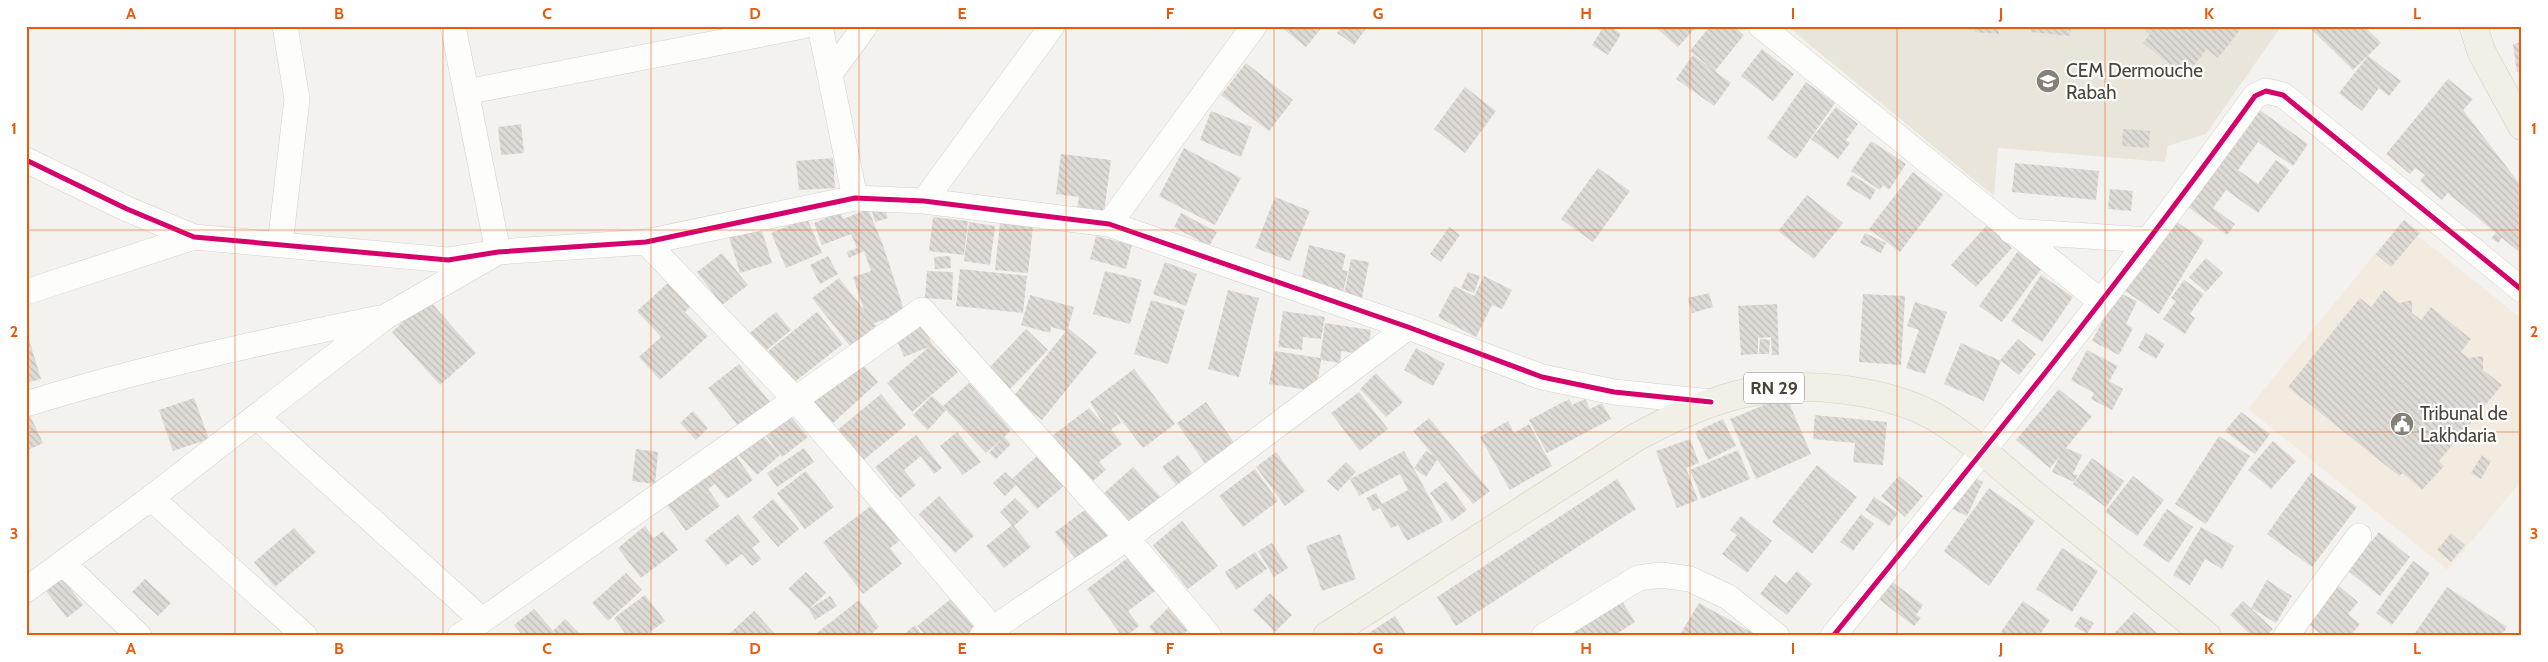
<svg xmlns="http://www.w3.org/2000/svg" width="2548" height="662" font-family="Cabin,sans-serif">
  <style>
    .commercial { fill: #f3ebdf }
    .education { fill: #eae5da }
    .building { fill: url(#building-back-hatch) }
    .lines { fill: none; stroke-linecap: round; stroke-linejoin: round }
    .minor-casing { stroke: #d2d0cb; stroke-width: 26 }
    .primary-casing { stroke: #d6cebb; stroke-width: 29 }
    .minor { stroke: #fdfdfc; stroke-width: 25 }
    .primary { stroke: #f2efe6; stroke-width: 28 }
    .cycleway-casing { stroke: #fff; stroke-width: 8 }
    .cycleway { stroke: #d6006c; stroke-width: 5 }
    .grid { fill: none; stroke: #e8590c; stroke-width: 1; stroke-opacity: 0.55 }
    .labels { text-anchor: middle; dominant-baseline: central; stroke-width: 4.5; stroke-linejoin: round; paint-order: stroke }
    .shield { fill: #fff; stroke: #817c74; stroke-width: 1 }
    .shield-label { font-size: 18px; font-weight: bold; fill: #4b4439 }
    .poi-label { font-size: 19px; fill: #4b4439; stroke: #fff; text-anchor: start }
    .neatline { fill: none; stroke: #e8590c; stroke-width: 2 }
    .grid-label { font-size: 16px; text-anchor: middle; font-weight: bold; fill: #e8590c }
  </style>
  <defs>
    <pattern id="building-back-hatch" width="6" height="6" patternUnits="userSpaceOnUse" patternTransform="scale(1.25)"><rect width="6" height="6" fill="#dedbd6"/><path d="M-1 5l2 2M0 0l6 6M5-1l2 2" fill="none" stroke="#c0bdb8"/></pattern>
  </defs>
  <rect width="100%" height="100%" fill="#f4f2ee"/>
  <path class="commercial" d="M2401 222 2522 319V480L2448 570 2248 409Z"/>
  <path class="education" d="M1787 26H2278L2280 28 2206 134 2168 146 2165 162 1998 148 1994 196Z"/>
  <path class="building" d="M1280 26H1323L1306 47Z
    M1342 26H1368L1354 45 1337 33Z
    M1604 26H1609L1621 34 1608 55 1592 45Z
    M1654 26H1697L1678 47Z
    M1710 26H1733L1744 35 1715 71 1690 51Z
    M1975 26H1999V34L1975 32Z
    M2031 26H2071L2070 36 2031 32Z
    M2149 26H2243L2218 58 2207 49 2185 76 2143 43 2150 34 2145 30Z
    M2308 26H2364L2381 43 2353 70Z
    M2522 42V71L2517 72 2513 44Z
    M1762 49 1794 74 1773 101 1741 76Z
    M1693 55 1731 83 1714 106 1676 79Z
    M2368 56 2401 81 2389 96 2379 88 2362 111 2339 93Z
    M1246 63 1293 100 1269 131 1221 95Z
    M2448 79 2473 99 2463 110 2522 187V247L2518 251 2502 238 2498 243 2491 238 2496 233 2448 193 2442 200 2420 181 2425 175 2415 168 2410 174 2386 154Z
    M1806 82 1835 103 1796 159 1767 138Z
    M1465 87 1496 111 1465 153 1434 129Z
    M1836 107 1858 124 1846 140 1850 143 1838 159 1811 139Z
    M2258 109 2308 144 2293 166 2258 142 2238 170 2258 184 2276 160 2290 170 2258 213 2226 190 2213 208 2235 224 2227 235 2188 207Z
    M1211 111 1252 127 1241 157 1200 140Z
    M521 124 524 153 501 155 498 127Z
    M2123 129 2150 131 2149 148 2122 146Z
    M1871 141 1906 164 1889 190 1883 185 1880 190 1851 171Z
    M1184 148 1241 178 1215 225 1159 196Z
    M1061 154 1111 160 1104 213 1077 210 1079 197 1056 194Z
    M833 158 835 188 799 190 796 161Z
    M2015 163 2099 171 2096 200 2012 192Z
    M1598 168 1630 191 1593 242 1561 219Z
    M1913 172 1943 195 1900 252 1869 229Z
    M1852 175 1876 190 1870 200 1846 185Z
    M2110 189 2133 191 2131 211 2108 209Z
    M1807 195 1843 223 1814 259 1778 231Z
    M1275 197 1310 211 1290 261 1255 248Z
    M885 207 888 218 875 222 872 211Z
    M868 209 883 245 905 313 874 323 876 326 850 346 812 298 839 278 864 310 853 277 871 271 864 251 849 258 847 252 857 248 851 234 822 245 814 223 840 212 843 219Z
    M1181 213 1217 232 1209 246 1174 227Z
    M933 217 968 221 964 255 929 251Z
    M807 218 822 253 786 268 771 233Z
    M2172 219 2204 240 2159 314 2125 291Z
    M2404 220 2420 233 2391 267 2376 254Z
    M969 222 995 226 990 265 964 261Z
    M1000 223 1033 226 1028 273 995 270Z
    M1987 225 2012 248 1976 287 1951 265Z
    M1449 227 1460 235 1441 262 1430 254Z
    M761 228 772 263 740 273 729 237Z
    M1865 233 1886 243 1881 253 1860 243Z
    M1096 236 1132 245 1126 269 1090 259Z
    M1309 245 1346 254 1342 270 1348 271 1343 292 1301 282Z
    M2018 251 2042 268 2002 322 1979 306Z
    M722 253 748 285 722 305 697 272Z
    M828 256 838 274 820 284 810 265Z
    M950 256 951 268 935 269 934 257Z
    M2206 258 2223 273 2206 292 2189 277Z
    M1351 259 1369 262 1362 298 1344 295Z
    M1165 262 1197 274 1186 306 1153 294Z
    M960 269 1027 276 1023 313 956 306Z
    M927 271 953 272 952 300 925 298Z
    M1105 271 1142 280 1130 324 1093 314Z
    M1468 272 1480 276 1474 293 1461 288Z
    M2041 275 2073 297 2042 342 2011 321Z
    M1484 276 1512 290 1502 309 1492 305 1476 337 1438 317 1454 286 1474 296Z
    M2184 280 2204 294 2190 314 2195 318 2185 334 2163 319 2176 301 2171 298Z
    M668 283 690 307 685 312 708 336 660 380 639 357 661 337 637 311Z
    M1228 290 1259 298 1239 377 1208 369Z
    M2384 290 2399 303 2412 300V313L2421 320 2431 307 2471 339 2461 352 2469 358 2483 356V370L2502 385 2439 461 2444 466 2422 490 2403 473 2399 476 2288 387 2360 298 2371 307Z
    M2118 292 2137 301 2126 324 2133 328 2119 355 2092 341Z
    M1709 293 1713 307 1692 313 1688 298Z
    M1863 294 1905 296 1901 365 1859 362Z
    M1030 295 1074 307 1068 328 1097 352 1042 420 1013 397 1066 331 1051 327 1050 333 1021 325Z
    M428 299 476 353 440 385 392 332Z
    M1151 300 1185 310 1168 364 1134 354Z
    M1915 302 1947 312 1925 374 1906 368 1919 330 1907 326Z
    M1777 304 1779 355H1772L1771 337 1758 338V354L1741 355 1738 306Z
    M1283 311 1325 317 1321 339 1303 337 1302 350 1278 347Z
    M776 312 791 330 762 354 747 335Z
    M817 312 843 344 792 384 767 352Z
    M1325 323 1371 330 1367 355 1341 351 1340 363 1321 360 1316 391 1269 384 1275 351 1320 358Z
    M924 324 932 344 958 372 912 412 887 383 929 347 904 357 895 336Z
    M1026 329 1048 350 1010 389 988 369Z
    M26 330 41 379 26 383Z
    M2146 333 2165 344 2156 359 2138 348Z
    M1760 339 1770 340 1769 354H1759Z
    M2018 339 2036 354 2019 375 2000 360Z
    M1961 343 2001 361 1984 401 1944 384Z
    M1416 348 1445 364 1433 386 1404 370Z
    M2087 350 2118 366 2109 381 2123 389 2112 410 2091 399 2094 393 2071 380Z
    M857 358 878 382 833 423 811 399Z
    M739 364 770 402 739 427 708 388Z
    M1134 369 1175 424 1143 448 1113 409 1121 423 1111 429 1122 444 1099 462 1106 470 1089 484 1052 436 1089 408 1105 426 1090 402Z
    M1376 373 1403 402 1386 417 1360 389Z
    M969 383 1011 430 1004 437 1011 444 996 459 989 453 1002 439 986 453 946 410 928 430 913 415 932 396 943 406Z
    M2059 389 2092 416 2066 448 2082 455 2073 474 2078 475 2074 482 2052 472 2059 457 2050 468 2016 440Z
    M1359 392 1388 429 1360 451 1331 413Z
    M881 394 906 425 860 463 835 432Z
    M1786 396 1811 454 1756 479 1730 419Z
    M194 398 209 439 173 451 159 410Z
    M1569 399 1572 405 1585 399 1590 409 1602 403 1611 419 1547 453 1529 420Z
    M1206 402 1240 451 1210 471 1177 423Z
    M26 407 43 443 26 451Z
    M693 411 708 428 696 440 680 423Z
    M2241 412 2270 434 2255 454 2225 431Z
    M789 414 808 437 782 457 764 433Z
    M1815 415 1887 422 1883 465 1853 462 1855 443 1813 439Z
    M1429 418 1490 491 1473 504 1437 460 1426 477 1414 468 1426 451 1434 456 1413 431Z
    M1723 419 1736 446 1708 460 1695 432Z
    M1508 421 1514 433 1529 424 1552 466 1510 490 1480 437Z
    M760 432 780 455 757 475 737 453Z
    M957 432 981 462 963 475 940 446Z
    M916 435 942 468 934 474 921 456 904 470 916 485 900 498 875 467Z
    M2219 436 2250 456 2206 524 2175 504Z
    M1690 439 1699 463 1686 468 1698 500 1677 508 1656 451Z
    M2273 441 2296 461 2271 489 2248 470Z
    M804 448 814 462 777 487 767 473Z
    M636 449 658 452 655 484 632 481Z
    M1738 450 1750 479 1702 499 1690 470Z
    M1404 451 1443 522 1407 541 1398 525 1391 528 1380 508 1373 511 1366 498 1376 493 1382 504 1408 490 1400 474 1359 496 1350 479Z
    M1276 452 1305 491 1285 506 1256 467Z
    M734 453 753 480 727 499 715 484 708 489 720 506 686 531 665 502Z
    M1178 455 1192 473 1177 486 1162 467Z
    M2482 455 2491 461 2481 479 2471 473Z
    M1037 456 1064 486 1037 509 1016 485 1005 496 993 483 1005 472 1012 479Z
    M2092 458 2124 481 2106 507 2073 484Z
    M1346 462 1356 472 1338 491 1327 481Z
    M1817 465 1857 497 1812 554 1772 522Z
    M1133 467 1163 500 1132 527 1103 494Z
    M1255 469 1278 501 1243 527 1219 496Z
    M806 471 834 507 805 529 777 493Z
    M2311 473 2357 507 2312 567 2267 534Z
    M1966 474 1983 482 1967 516 1950 508Z
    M1899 476 1923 496 1905 517 1881 496Z
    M2133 476 2164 500 2137 536 2105 512Z
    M1617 479 1636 509 1456 626 1437 597Z
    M1446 481 1467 510 1452 521 1430 493Z
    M1989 488 2035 521 1989 586 1944 551Z
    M939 496 974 536 955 553 919 514Z
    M1874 497 1898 513 1889 526 1865 510Z
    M1015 498 1029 512 1014 526 1031 547 1004 568 986 546 1012 525 1000 512Z
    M773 499 799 529 778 547 752 517Z
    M875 503 902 539 890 548 902 564 863 594 823 542Z
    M1086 509 1109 538 1078 562 1055 532Z
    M2167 509 2193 527 2169 563 2143 545Z
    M738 514 760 542 752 548 761 559 752 566 742 554 726 566 705 540Z
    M1861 514 1874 524 1853 551 1840 542Z
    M1741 516 1772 541 1747 573 1722 554 1737 535 1730 530Z
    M1182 521 1218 566 1188 589 1153 545Z
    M645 526 654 538 663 531 678 550 641 578 618 548Z
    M2201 527 2234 546 2222 569 2205 559 2190 585 2173 575Z
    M294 528 316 552 275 587 254 562Z
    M2379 532 2410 557 2380 596 2348 571Z
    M2451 533 2465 545 2451 562 2437 550Z
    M1340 534 1356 579 1322 591 1306 546Z
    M1272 543 1288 568 1274 577 1258 551Z
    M2062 548 2098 571 2072 612 2036 589Z
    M1255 552 1267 569 1236 590 1225 572Z
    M1129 557 1155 591 1128 611 1139 626 1126 636H1122L1087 589Z
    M2413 561 2430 573 2392 625 2376 613Z
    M1797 571 1812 584 1787 615 1760 594 1775 575 1786 584Z
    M806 572 826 593 809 609 830 596 837 606 815 620 809 609 788 589Z
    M626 573 642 590 608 621 592 603Z
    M63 579 83 605 67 618 46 591Z
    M145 579 171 603 158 616 132 592Z
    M2267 580 2292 596 2276 623 2251 608Z
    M1891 581 1923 605 1916 615 1921 618 1914 626 1877 598Z
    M2335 583 2358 602 2348 614 2360 624 2350 636H2323L2305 621Z
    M2447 587 2507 627 2501 636H2413Z
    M1270 593 1292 615 1275 632 1253 610Z
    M1617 593 1635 622 1613 636H1546Z
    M645 595 665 621 644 636H627L614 618Z
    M951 599 977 630 970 636H926L917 626Z
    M859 600 879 627 869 636H813Z
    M2023 601 2050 620 2039 636H1998Z
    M2243 601 2273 629 2266 636H2252L2230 615Z
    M1699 603 1758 636H1686L1681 633Z
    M1169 607 1190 628 1182 636H1157L1149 627Z
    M534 609 554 632 556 636H523L514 625Z
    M754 611 777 636H727Z
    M2134 612 2160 636H2112Z
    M1395 616 1407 636H1364Z
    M2081 616 2094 623 2087 634 2074 626Z
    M565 619 582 636H558L553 631Z
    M915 625 923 636H902Z"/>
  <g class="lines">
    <g class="minor-casing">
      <path id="minor" d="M820 26 855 198
        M1761 26 2100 301
        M830 74 865 26
        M466 92 803 26
        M26 160 127 209 194 237 448 260 498 252 646 242 855 198 924 201 1109 224 1408 327 1542 377 1614 392 1711 402
        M924 201 1052 26
        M1109 224 1254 26
        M2011 231 2148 240
        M646 242 795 399 993 629
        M280 245 297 99 285 26
        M26 292 194 237
        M26 404C142 368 261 342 380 318
        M257 417 481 619
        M151 498 305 636
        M63 563 139 636
        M26 590 151 498 385 317 498 252 453 26
        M460 636 922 310 1127 538 1209 636
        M982 636 1127 538 1408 327
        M1544 636 1638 578 1661 575 1690 579 1728 597 1777 636
        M1833 636C1977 459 2122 281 2255 96L2266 91 2283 95 2522 290
        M2286 636 2359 536"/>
    </g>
    <g class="primary-casing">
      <path id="primary" d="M2473 26 2482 53 2522 126
        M1327 636 1635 438C1713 395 1775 376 1865 393 1891 398 1918 406 1940 420 1976 443 2009 474 2043 502 2098 546 2152 591 2207 636"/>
    </g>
    <use href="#minor" class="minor"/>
    <use href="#primary" class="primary"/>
    <g class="cycleway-casing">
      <path id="cycleway" d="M26 160 127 209 194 237 448 260 498 252 646 242 855 198 924 201 1109 224 1408 327 1542 377 1614 392 1711 402
        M1833 636C1977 459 2122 281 2255 96L2266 91 2283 95 2522 290"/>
    </g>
    <use href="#cycleway" class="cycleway"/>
  </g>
  <path class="grid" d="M235 26V636M443 26V636M651 26V636M859 26V636M1066 26V636M1274 26V636M1482 26V636M1690 26V636M1897 26V636M2105 26V636M2313 26V636M26 230H2522M26 432H2522"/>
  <defs>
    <g id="school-disc" transform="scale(1.25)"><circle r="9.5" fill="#868178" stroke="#fff"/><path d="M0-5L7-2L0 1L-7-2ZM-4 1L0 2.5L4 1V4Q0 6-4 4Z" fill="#fff"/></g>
    <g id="civic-disc" transform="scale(1.25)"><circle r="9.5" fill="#868178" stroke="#fff"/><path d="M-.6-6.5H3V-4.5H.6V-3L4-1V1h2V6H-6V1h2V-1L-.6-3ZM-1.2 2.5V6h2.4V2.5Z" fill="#fff"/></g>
  </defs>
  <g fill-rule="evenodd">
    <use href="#school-disc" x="2048" y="81"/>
    <use href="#civic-disc" x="2402" y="424"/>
  </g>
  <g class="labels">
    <rect class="shield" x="1744" y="372.5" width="60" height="31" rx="4"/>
    <g class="shield-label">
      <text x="1774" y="388">RN 29</text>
    </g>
    <g class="poi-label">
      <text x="2066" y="70">CEM Dermouche<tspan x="2066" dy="22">Rabah</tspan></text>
      <text x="2420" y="413">Tribunal de<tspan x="2420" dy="22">Lakhdaria</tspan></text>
    </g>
  </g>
  <rect width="2548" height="662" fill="none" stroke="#ffffff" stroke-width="55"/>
  <rect x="28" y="28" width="2492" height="606" class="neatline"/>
  <g class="grid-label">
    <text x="131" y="19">A</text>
    <text x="339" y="19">B</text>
    <text x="547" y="19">C</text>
    <text x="755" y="19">D</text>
    <text x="962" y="19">E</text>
    <text x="1170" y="19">F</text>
    <text x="1378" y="19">G</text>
    <text x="1586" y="19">H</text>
    <text x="1793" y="19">I</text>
    <text x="2001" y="19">J</text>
    <text x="2209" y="19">K</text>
    <text x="2417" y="19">L</text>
    <text x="14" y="134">1</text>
    <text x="2534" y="134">1</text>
    <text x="14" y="337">2</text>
    <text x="2534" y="337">2</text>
    <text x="14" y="539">3</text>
    <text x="2534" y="539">3</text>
    <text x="131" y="654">A</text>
    <text x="339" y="654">B</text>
    <text x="547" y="654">C</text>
    <text x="755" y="654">D</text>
    <text x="962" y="654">E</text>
    <text x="1170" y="654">F</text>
    <text x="1378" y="654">G</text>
    <text x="1586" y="654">H</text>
    <text x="1793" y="654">I</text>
    <text x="2001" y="654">J</text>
    <text x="2209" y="654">K</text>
    <text x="2417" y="654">L</text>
  </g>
</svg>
